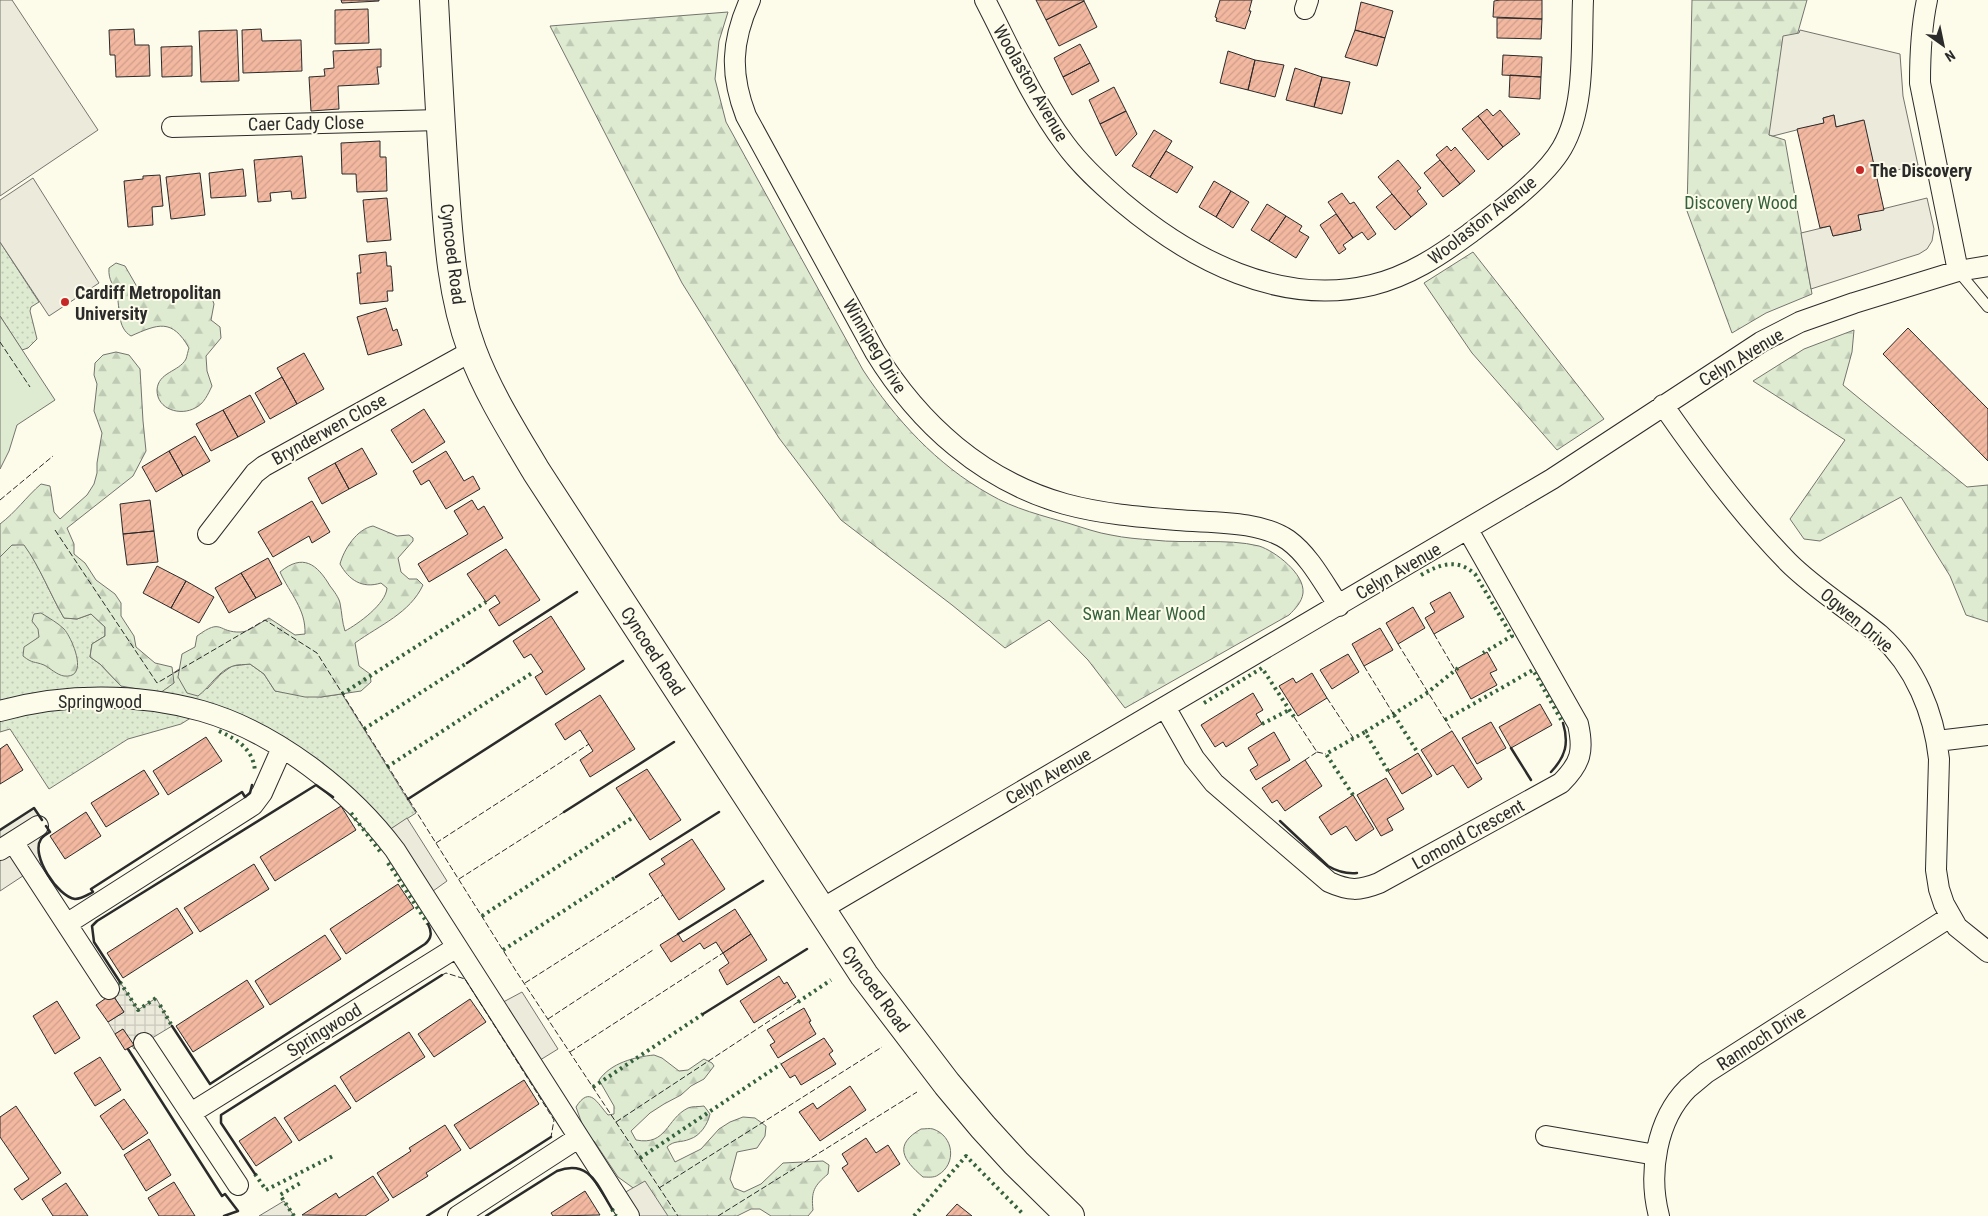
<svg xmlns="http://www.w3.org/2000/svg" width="1988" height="1216" font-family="'Roboto Condensed',sans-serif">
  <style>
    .green { fill: url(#green-dots); stroke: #74746e }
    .forest { fill: url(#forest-firs); stroke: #74746e }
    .pitch { fill: #deebd1; stroke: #74746e }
    .parking { fill: #eceadb; stroke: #74746e }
    .plaza { fill: url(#plaza-grid); stroke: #74746e }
    .building { fill: url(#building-hatch); stroke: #2b2b2b }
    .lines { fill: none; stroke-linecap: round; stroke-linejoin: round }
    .lane-casing { stroke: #2b2b2b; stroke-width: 12 }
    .street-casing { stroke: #2b2b2b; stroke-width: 22 }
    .secondary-casing { stroke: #2b2b2b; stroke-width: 30 }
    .lane { stroke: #fdfbea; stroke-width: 10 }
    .street { stroke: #fdfbea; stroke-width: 20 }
    .secondary { stroke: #fdfbea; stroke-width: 28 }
    .hedge { stroke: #34623c; stroke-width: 4; stroke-dasharray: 2.5 4; stroke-linecap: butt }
    .fence { stroke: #2b2b2b; stroke-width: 1; stroke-dasharray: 6 2.5; stroke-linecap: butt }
    .wall { stroke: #2b2b2b; stroke-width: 2.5 }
    .poi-dot { fill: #c62828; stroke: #fdfbea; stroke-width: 2 }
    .labels { text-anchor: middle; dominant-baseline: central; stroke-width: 4; stroke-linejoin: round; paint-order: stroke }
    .street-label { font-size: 18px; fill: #2b2b2b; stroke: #fdfbea }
    .poi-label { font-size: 18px; font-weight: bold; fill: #2b2b2b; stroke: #fdfbea; text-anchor: start }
    .park-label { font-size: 18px; fill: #34623c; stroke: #fdfbea }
  </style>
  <defs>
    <pattern id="green-dots" width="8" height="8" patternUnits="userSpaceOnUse" patternTransform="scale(1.25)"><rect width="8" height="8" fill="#deebd1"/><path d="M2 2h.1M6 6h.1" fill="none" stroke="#bfcab4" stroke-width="1.8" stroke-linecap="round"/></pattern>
    <pattern id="forest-firs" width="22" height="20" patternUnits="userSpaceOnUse" patternTransform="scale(1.25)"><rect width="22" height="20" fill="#deebd1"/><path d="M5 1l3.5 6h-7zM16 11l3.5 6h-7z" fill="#bfcab4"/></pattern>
    <pattern id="plaza-grid" width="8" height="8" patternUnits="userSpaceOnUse" patternTransform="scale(1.25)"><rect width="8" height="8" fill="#eceadb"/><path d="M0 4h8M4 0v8" fill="none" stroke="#cbc9bc"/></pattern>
    <pattern id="building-hatch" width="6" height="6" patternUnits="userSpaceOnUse" patternTransform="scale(1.25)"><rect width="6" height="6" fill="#f2b8a0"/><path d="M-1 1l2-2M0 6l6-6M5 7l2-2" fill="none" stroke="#d09e8a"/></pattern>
  </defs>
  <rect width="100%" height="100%" fill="#fdfbea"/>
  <path class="green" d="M0 242 39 302 31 307 30 311 37 339 28 348 22 350 0 316Z
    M24 544C40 567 50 594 64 618L77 619 91 614 105 627V636L92 644 90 657 100 664 121 686 174 683 172 674 179 669 207 689 221 674 232 666 250 664 264 674 275 691 321 697 342 694 416 813 383 834 355 803 202 711 181 724 128 739 49 789 10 729 0 732V557L12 545Z"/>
  <path class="forest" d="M1692 0H1807L1769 135 1785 140 1812 294 1766 313 1732 333 1687 211Z
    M728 12 719 41 715 79 726 122 863 370C895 419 937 465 989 494 1014 509 1044 516 1071 524 1084 528 1098 533 1111 535 1125 538 1139 539 1153 540 1186 544 1227 538 1259 546 1275 551 1305 574 1303 593 1302 602 1295 609 1289 615L1125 708 1088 660 1049 620 1005 648 952 605 841 520 779 438 682 283 550 26Z
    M1473 252 1604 419 1557 450 1472 353 1424 283Z
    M116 263 125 266 140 292 149 294 173 297 188 289 199 287 210 293 214 304 211 320 220 327 221 338 206 356 207 371 212 386C208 394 204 404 195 408 181 416 157 410 157 390 158 372 179 372 186 359 187 356 188 351 189 348 172 318 158 324 131 336 117 328 120 308 117 295 114 284 108 281 109 268Z
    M1854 330 1852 352 1843 385 1967 487 1988 485V622L1966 615 1950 576 1901 497 1820 541 1804 539 1790 519 1845 440 1753 381 1804 349Z
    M116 352 129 355 140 369 143 421 146 451 133 476 67 528 74 544V554L85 563 96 580 115 594 121 603V616L134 636 136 647 155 663 172 667 174 683 160 693 121 686 100 664 90 657 92 644 105 636V627L91 614 77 619 64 618C50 594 40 567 24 545H12L0 557V524C16 512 26 497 41 484L50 486 54 512 60 519 87 495 94 484 97 473V463L102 433 94 411 97 384 94 375 95 363 103 355Z
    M373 526 397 536 409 535 413 538V541L398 558 401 572 409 579H417L423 585C410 613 380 625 355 643L359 666 370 674 371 682 361 691 321 697H305L275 691 264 674 250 664C245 665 238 664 233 666 219 670 210 687 198 696L187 693 178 677 182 654 195 647 197 636C223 617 217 633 241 632 249 632 261 622 269 618L295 635 305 634C306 609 290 594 280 572 303 553 317 564 330 586 334 591 339 598 340 603 342 613 342 622 345 631 358 624 386 604 387 588L381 583C362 589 349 580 340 564 344 549 357 529 373 526Z
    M41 613C49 618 58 623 64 629 72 638 90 679 64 676 57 675 50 668 44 665 34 661 33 664 23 656L24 647 39 637 38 629 32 621 34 614Z
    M654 1055 662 1058 679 1071 688 1070 704 1059 712 1063 714 1066 704 1079 691 1086 681 1095 664 1104 650 1113 631 1131 636 1140C667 1146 666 1119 688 1108 692 1106 699 1107 704 1106L710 1114C708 1124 700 1136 690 1139 681 1143 674 1140 667 1147L675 1162 701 1149 719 1129 730 1122 743 1117 755 1118 766 1126 765 1136 757 1148 737 1152 730 1179 734 1188 744 1192 761 1184 783 1163 823 1161 829 1165 828 1174C814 1186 811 1191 813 1210L808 1216H771L760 1209H751L737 1216H661L636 1190 618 1177 594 1141 585 1132 576 1107C590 1085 597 1103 608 1115L614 1114V1106L599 1080C611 1063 634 1057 654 1055Z
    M921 1129C925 1129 930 1128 933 1129 954 1136 957 1164 938 1175 934 1178 928 1177 923 1177 903 1160 893 1145 921 1129Z"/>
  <path class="pitch" d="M0 316 55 400 17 425 9 451 0 469Z"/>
  <path class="parking" d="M0 0H12L98 130 0 196Z
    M1800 30 1900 54 1903 96 1918 165 1876 175 1863 120 1836 127 1834 115 1823 118 1824 123 1773 136 1769 135 1783 36 1799 33Z
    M33 178 99 283 49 316 0 242V200Z
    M1927 198 1934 229 1932 241 1927 249 1919 254 1903 259 1811 289 1801 233 1830 226 1833 236 1861 230 1858 215Z
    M34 808 50 832 41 839 39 845 38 853 41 864 0 891V830Z
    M407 818 447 881 426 896 383 834Z
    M522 992 558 1049 532 1065 494 1007Z
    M645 1181 668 1216H629L617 1197Z
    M284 1201 294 1216H259Z"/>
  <path class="plaza" d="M120 982 138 1010 156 998 172 1026 134 1049 123 1029 115 1034 108 1022 124 1012 109 989Z"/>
  <path class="building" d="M341 0H379V1L342 3Z
    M1036 0H1084V1L1046 20Z
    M1220 0H1252L1249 11H1251L1245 29 1216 21 1217 18 1215 17Z
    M1500 0H1542V19L1493 17 1494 1Z
    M1084 1 1097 27 1059 46 1046 20Z
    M1361 2 1393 11 1385 38 1355 30Z
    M368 9 369 43 335 44V10Z
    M1497 18 1542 19 1541 39 1497 38Z
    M134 29 135 45H149L150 76 116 77 115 55H110L109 30Z
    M261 29 262 41 301 40 302 71 243 73 242 30Z
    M237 30 239 81 201 82 199 31Z
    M1355 30 1385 38 1377 66 1345 57Z
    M1080 44 1090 63 1063 77 1054 58Z
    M192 46V76L162 77 161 47Z
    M381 49V67H377L379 84 338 86 339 109 311 111 309 77 325 76 324 69 334 68 333 51Z
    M1228 51 1255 60 1248 90 1220 83Z
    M1503 55 1542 57 1541 77 1502 75Z
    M1255 60 1284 65 1275 97 1248 90Z
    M1090 63 1099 81 1072 95 1063 77Z
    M1295 68 1322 77 1314 107 1286 100Z
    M1510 75 1541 77 1540 99 1509 97Z
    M1322 77 1350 82 1342 114 1314 107Z
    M1114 87 1126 111 1100 124 1089 100Z
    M1487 109 1493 116 1500 110 1520 134 1503 147 1478 116Z
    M1126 111 1137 134 1116 156 1100 124Z
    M1834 115 1836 127 1864 120 1884 210 1858 215 1861 230 1833 236 1830 226 1820 228 1797 129 1824 123 1823 118Z
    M1478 116 1503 147 1488 160 1462 129Z
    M1154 130 1172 141 1150 177 1132 166Z
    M380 141V157H386L387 191 357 192 356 174H342L341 143Z
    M1447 146 1451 151 1455 147 1475 171 1460 184 1436 155Z
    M1166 151 1193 167 1177 193 1150 177Z
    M302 156 306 198 292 199 291 191 270 193 271 201 258 202 254 160Z
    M1398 160 1421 188 1417 191 1427 204 1411 217 1378 177Z
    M1440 160 1460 184 1443 197 1424 173Z
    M243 169 246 196 211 198 209 173Z
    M200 173 205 215 171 219 166 177Z
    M160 175 163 206 152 207 153 225 128 227 124 181 143 179V176Z
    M1214 181 1231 191 1216 217 1199 207Z
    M1231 191 1249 202 1233 228 1216 217Z
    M1342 193 1350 204 1354 202 1376 234 1368 240 1362 232 1353 238 1328 202Z
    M1392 194 1411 217 1395 230 1376 207Z
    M387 198 391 240 367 242 363 200Z
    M1267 204 1286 216 1269 241 1251 230Z
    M1336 214 1353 238 1343 245 1346 249 1339 254 1320 225Z
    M1286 216 1302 226 1299 231 1309 237 1296 258 1269 241Z
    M386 252 387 266H391L393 291H387L388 301 360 304 357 273H361L359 255Z
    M386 308 393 331 397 329 402 345 368 355 357 317Z
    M1908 328 1988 409V461L1883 354Z
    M304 353 324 389 297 404 277 368Z
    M282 377 297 404 270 419 255 393Z
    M250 395 265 422 238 437 223 410Z
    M424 409 445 442 412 463 391 430Z
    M223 410 238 437 211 451 196 424Z
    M195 436 210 461 183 476 169 451Z
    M362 448 377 474 349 489 335 463Z
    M169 451 183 476 156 492 142 467Z
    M446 451 464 481 473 476 480 489 446 509 429 480 421 485 413 471Z
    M335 463 349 489 322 504 308 478Z
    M150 500 154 531 123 534 120 504Z
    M472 500 478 510 484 506 503 538 429 582 418 564 468 534 454 511Z
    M312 501 330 532 312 543 309 536 273 557 258 532Z
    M154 531 158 562 127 565 123 534Z
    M506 549 540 600 499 626 489 610 500 603 495 595 486 602 467 574Z
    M268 558 282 584 256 598 241 573Z
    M157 566 186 581 171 608 143 593Z
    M241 573 256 598 229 613 215 588Z
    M186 581 214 597 199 623 171 608Z
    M1450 592 1464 617 1434 634 1425 618 1435 612 1430 603Z
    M1413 607 1425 628 1398 644 1386 623Z
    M551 616 585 669 546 695 535 677 543 672 531 654 524 658 513 641Z
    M1380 628 1393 650 1364 666 1352 644Z
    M1487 652 1497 670 1490 673 1497 685 1471 699 1455 670Z
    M1348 654 1359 672 1332 689 1320 670Z
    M1312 673 1327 698 1298 716 1279 686 1293 678 1296 683Z
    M1253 693 1263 710 1256 714 1262 724 1226 747 1223 742 1215 747 1201 725Z
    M600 695 635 749 590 777 580 760 593 751 580 730 565 740 555 724Z
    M1540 704 1552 725 1511 748 1499 727Z
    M1491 722 1506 748 1477 764 1462 738Z
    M1452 731 1482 779 1468 788 1453 765 1437 775 1421 750Z
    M1274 732 1290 760 1256 780 1250 770 1258 765 1248 748Z
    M206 737 222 761 168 795 153 771Z
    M7 744 23 770 0 784V749Z
    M1418 753 1432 776 1402 794 1388 771Z
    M1305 760 1322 786 1285 811 1277 800 1272 803 1262 788Z
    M647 769 681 820 650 840 616 788Z
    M144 770 159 794 106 827 91 803Z
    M1386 778 1404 809 1387 819 1393 830 1381 836 1357 795Z
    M1353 795 1374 829 1356 841 1346 826 1331 835 1319 817Z
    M341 806 356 830 275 881 260 857Z
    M86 812 101 836 65 859 50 836Z
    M692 839 725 889 679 920 649 874 665 864 661 859Z
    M254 864 269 889 200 932 184 908Z
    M398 884 414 908 346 954 330 929Z
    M177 908 193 933 123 978 107 953Z
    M735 909 751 934 723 953 716 942 704 949 700 943 671 962 660 945 678 934 683 942Z
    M751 934 767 960 727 985 719 970 729 963 723 953Z
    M325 935 341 959 270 1005 255 981Z
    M779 976 784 984 787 982 796 997 754 1023 740 1001Z
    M247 980 264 1007 193 1052 176 1026Z
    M112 994 124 1012 108 1022 96 1005Z
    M470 999 486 1022 434 1057 418 1034Z
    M57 1001 80 1038 55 1054 33 1016Z
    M804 1008 811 1021 809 1022 816 1034 778 1058 770 1045 775 1042 767 1030Z
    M123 1029 134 1045 125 1050 115 1034Z
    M409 1032 425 1057 356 1102 340 1077Z
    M824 1038 833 1051 829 1054 836 1064 801 1085 795 1075 790 1078 781 1064Z
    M100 1057 121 1090 95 1106 74 1073Z
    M524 1080 539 1104 470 1149 454 1125Z
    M335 1085 351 1108 299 1141 284 1118Z
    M850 1086 866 1110 820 1141 799 1112 813 1103 817 1109Z
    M124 1099 148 1133 123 1150 100 1116Z
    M16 1106 61 1173 22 1200 14 1189 29 1179 0 1137V1117Z
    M275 1117 292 1142 256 1166 239 1141Z
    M445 1125 461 1150 426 1173 428 1176 393 1198 377 1173 411 1151 409 1148Z
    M866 1138 876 1153 888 1145 900 1164 858 1192 842 1168 848 1164 842 1154Z
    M149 1139 171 1175 146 1191 124 1155Z
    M373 1176 389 1200 365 1216 302 1215 336 1193 339 1198Z
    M174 1182 195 1216H159L148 1198Z
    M66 1183 88 1216H53L42 1199Z
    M585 1191 600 1215 553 1216 551 1213Z
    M957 1204 972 1216H946Z"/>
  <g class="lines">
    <g class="lane-casing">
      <path id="lane" d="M1958 271 1988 307"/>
    </g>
    <g class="street-casing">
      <path id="street" d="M750 0C731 42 730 74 746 116L875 352C919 424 983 481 1065 504 1102 514 1139 517 1177 520 1212 523 1258 520 1288 540 1310 556 1324 584 1339 606
        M985 0C1010 48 1032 100 1065 144 1081 166 1101 184 1122 202 1191 260 1280 307 1372 285 1409 276 1439 256 1469 234 1498 212 1544 179 1562 148 1586 107 1581 46 1583 0
        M1927 0C1921 28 1920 55 1920 83L1958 271
        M1305 9 1308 0
        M172 127 440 120
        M1663 405C1701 460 1741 514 1788 562 1816 590 1850 610 1880 635 1915 666 1934 713 1939 759L1936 870 1939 889 1944 904 1957 927 1988 952
        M208 534 255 473 264 466 472 351
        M1165 707 1194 758 1214 783 1329 882C1349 891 1359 891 1379 883L1561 783C1581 763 1584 751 1578 724L1468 530
        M0 711C64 693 138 693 202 711 275 732 350 790 395 850L629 1216
        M1937 741 1988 735
        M13 842 109 989
        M0 850 38 826
        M820 910 1552 479 1761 342 1800 322 1854 303 1958 271 1988 266
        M68 923 253 805 262 793 282 748
        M144 1043 238 1185
        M191 1113 457 947
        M1546 1136 1656 1155
        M458 1216 578 1138
        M1659 1216C1648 1174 1656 1120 1688 1088 1694 1083 1700 1078 1706 1073L1950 917"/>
    </g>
    <g class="secondary-casing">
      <path id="secondary" d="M434 0C437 58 440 116 444 175 448 234 451 294 472 350 488 393 513 432 536 471L864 975 947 1084 983 1127 1016 1163 1070 1216"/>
    </g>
    <use href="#lane" class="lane"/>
    <use href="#street" class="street"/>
    <use href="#secondary" class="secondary"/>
    <path class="hedge" d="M1421 575C1440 564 1457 558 1475 574L1512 636 1483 653
      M342 694 486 602
      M1204 703 1262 668 1294 717
      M1394 715 1418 753
      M1445 720 1533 670 1563 723
      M1262 724 1289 710
      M364 729 467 663
      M219 731C238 740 253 749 255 771
      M387 767 532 673
      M1388 771 1365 732 1427 693 1458 668
      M1353 795 1326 754 1365 732
      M351 813 382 854
      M388 863 428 924
      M482 916 635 816
      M503 950 616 877
      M120 982 138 1010 156 998
      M798 1002 831 980
      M160 1005 172 1026
      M593 1087 703 1014
      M640 1158 781 1064
      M255 1174 266 1190 333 1156
      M612 1209 616 1216
      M294 1216 280 1195 302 1182
      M914 1216 966 1156 1023 1214"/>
    <path class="fence" d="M0 342 30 387
      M0 500 53 456
      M55 530 157 683 265 620 317 653 516 971 678 1216
      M1434 634 1455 670
      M1398 644 1452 731
      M1364 666 1394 715
      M1327 698 1354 739
      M1294 717 1317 752 1305 760
      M1317 752 1326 754
      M436 843 589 744
      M459 879 564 812
      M442 975 446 973 465 979 554 1120 551 1137
      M525 983 663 895
      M548 1019 653 950
      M570 1052 723 953
      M616 1122 798 1002
      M659 1188 882 1047
      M718 1216 917 1092"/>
    <path class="wall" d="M467 663 577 592
      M1511 748 1531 780
      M1551 772C1566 756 1569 743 1563 723
      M408 799 623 661
      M564 812 674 742
      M1280 821 1328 866C1338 872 1346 874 1357 873
      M46 826 50 832C47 834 43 836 41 839 30 855 58 897 75 899 82 899 87 895 93 892L91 889 242 792 245 797 250 793 252 785
      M0 830 34 808 42 820
      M616 877 719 812
      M678 934 763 881
      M120 982 94 942 92 926 97 921 316 785 333 797
      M703 1014 807 949
      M172 1026 210 1084 425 944C432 938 432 932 428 924
      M128 1049 222 1196 225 1194 238 1211 224 1216
      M255 1174 221 1123V1115L442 975
      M427 1216 551 1137
      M486 1216 557 1171C590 1159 597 1185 612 1209"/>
  </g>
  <g class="poi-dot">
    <circle cx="1860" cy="170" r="5"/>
    <circle cx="65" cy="302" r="5"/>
  </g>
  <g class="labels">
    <g class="street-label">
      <text transform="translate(1031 83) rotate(60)">Woolaston Avenue</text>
      <text transform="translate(306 123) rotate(-1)">Caer Cady Close</text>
      <text transform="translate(1482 220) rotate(-38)">Woolaston Avenue</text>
      <text transform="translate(453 254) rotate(83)">Cyncoed Road</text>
      <text transform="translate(875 346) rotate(59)">Winnipeg Drive</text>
      <text transform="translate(1741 357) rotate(-31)">Celyn Avenue</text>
      <text transform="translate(329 429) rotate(-29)">Brynderwen Close</text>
      <text transform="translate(1398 571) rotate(-30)">Celyn Avenue</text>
      <text transform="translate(1857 620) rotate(40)">Ogwen Drive</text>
      <text transform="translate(653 651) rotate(57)">Cyncoed Road</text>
      <text x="100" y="701">Springwood</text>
      <text transform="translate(1048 776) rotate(-30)">Celyn Avenue</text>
      <text transform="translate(1468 834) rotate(-29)">Lomond Crescent</text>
      <text transform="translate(876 989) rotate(54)">Cyncoed Road</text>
      <text transform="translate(324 1030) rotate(-32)">Springwood</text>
      <text transform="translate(1761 1038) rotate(-33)">Rannoch Drive</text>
    </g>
    <g class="poi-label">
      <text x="1870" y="170">The Discovery</text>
      <text x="75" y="292">Cardiff Metropolitan<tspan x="75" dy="21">University</tspan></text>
    </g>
    <g class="park-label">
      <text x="1741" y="202">Discovery Wood</text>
      <text x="1144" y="613">Swan Mear Wood</text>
    </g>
  </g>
  <g transform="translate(1943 45) rotate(147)" stroke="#fdfbea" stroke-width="4" paint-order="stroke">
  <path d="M0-4L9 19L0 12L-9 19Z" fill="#2b2b2b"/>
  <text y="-8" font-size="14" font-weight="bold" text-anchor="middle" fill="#2b2b2b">N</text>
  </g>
</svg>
